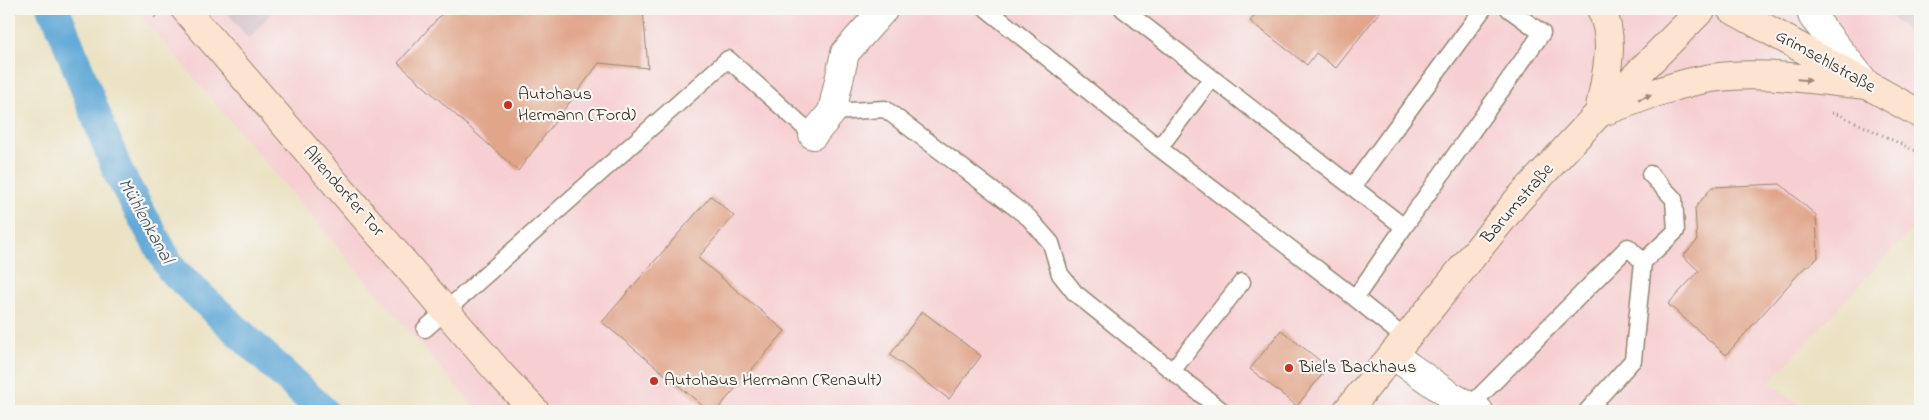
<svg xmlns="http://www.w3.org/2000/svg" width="1929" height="420" font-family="'Indie Flower',sans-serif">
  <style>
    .built { fill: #f7cfd2 }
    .industrial { fill: #d2bdc6 }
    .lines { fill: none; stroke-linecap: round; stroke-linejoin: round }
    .canal { stroke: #60a9d7; stroke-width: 31 }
    .building { fill: #e1a58a }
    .lane-casing { stroke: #938670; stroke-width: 19 }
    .street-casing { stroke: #938670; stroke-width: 30 }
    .secondary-casing { stroke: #938670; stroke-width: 30 }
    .path { stroke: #938670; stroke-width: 3; stroke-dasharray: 1 4; stroke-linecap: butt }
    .lane { stroke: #fff; stroke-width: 16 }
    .street { stroke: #fff; stroke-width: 28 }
    .secondary { stroke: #fde4d0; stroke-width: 28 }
    .oneway { fill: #9c8777 }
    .poi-dot { fill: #c8321e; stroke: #f6f6f2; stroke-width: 2 }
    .labels { text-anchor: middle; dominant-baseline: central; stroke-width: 4.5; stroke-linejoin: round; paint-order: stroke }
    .street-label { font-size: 18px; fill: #3b2a1e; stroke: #f6f6f2 }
    .poi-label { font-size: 18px; fill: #3b2a1e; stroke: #f6f6f2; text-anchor: start }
    .water-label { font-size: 19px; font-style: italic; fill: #48565f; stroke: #f6f6f2 }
  </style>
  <rect width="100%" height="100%" fill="#f6f6f2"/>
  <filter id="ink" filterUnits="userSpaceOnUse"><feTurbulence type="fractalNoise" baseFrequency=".02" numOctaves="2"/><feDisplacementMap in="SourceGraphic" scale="10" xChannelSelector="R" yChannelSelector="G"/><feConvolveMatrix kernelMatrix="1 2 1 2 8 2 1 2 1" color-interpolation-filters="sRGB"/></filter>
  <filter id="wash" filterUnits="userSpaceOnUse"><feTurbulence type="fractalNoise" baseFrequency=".0096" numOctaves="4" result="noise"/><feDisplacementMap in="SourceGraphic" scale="20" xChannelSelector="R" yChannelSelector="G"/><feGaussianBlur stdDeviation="1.12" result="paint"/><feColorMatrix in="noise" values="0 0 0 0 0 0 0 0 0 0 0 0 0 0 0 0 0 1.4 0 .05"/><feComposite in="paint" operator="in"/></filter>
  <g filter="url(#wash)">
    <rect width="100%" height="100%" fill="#ebe2c3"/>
    <path class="built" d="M135 9H224L249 39 275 9H1882L1920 42V220L1769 383 1810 411H477Z"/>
    <path class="industrial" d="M224 9H275L249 39Z
      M1882 9H1920V42Z"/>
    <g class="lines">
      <path class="canal" d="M52 9 59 20 118 172 172 270 323 411"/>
    </g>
    <g id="blocks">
      <path class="building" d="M446 9H643L648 68 599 63 518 171 398 63Z
        M1260 9H1382L1336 68 1316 53 1307 65 1250 21Z
        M1780 184 1816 215 1818 258 1802 270 1726 355 1668 304 1699 271 1683 256 1697 241 1695 208 1712 187Z
        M711 196 734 216 698 258 785 331 716 411H709L602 322Z
        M922 311 981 356 949 399 890 355Z
        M1281 330 1328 367 1297 406 1250 369Z"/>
    </g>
  </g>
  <g filter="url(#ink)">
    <use href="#blocks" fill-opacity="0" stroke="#938670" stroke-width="1"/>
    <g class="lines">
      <g class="lane-casing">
        <path id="lane" d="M987 9 1159 148 1355 298
          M1123 9 1404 227 1355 298 1406 339
          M832 112 885 109 1029 218 1051 243 1060 274 1075 293 1222 411
          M1159 148 1211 79
          M1352 187 1483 9
          M1404 227 1542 33 1509 9
          M1643 262 1676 231 1674 199 1650 174
          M425 329 728 59 813 135
          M1172 371 1242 282
          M1470 406 1628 247 1643 262 1633 360 1587 411
          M1442 411 1451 396"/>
      </g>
      <g class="street-casing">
        <path id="street" d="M1810 9 1813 17 1867 85
          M813 135 832 112 845 53 884 9
          M1393 355 1451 396 1479 411"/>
      </g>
      <g class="secondary-casing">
        <path id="secondary" d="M185 9 501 375 535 411
          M1731 9 1920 114
          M1605 111C1639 99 1674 84 1711 78 1762 70 1816 81 1867 85
          M1599 113C1605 78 1617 42 1601 9
          M1347 411 1517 201 1599 113 1702 9"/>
      </g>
      <path class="path" d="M148 9 156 18
        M1832 113 1840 115 1920 153"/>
      <use href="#lane" class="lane"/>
      <use href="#street" class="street"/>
      <use href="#secondary" class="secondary"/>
    </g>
    <defs><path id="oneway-solid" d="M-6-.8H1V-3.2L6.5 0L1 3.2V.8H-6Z" transform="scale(1.25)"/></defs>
    <g class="oneway">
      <use href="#oneway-solid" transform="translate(1804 80) rotate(5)"/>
      <use href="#oneway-solid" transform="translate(1645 97) rotate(-19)"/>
    </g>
  </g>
  <g class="poi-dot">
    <circle cx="508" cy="105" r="5"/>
    <circle cx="1289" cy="368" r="5"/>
    <circle cx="654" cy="381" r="5"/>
  </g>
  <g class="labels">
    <g class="street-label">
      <text transform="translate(1825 62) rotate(29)">Grimsehlstraße</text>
      <text transform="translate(343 192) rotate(49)">Altendorfer Tor</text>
      <text transform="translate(1518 204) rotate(-49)">Barumstraße</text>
    </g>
    <g class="poi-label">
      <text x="518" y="95">Autohaus<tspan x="518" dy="21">Hermann (Ford)</tspan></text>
      <text x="1299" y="368">Biel's Backhaus</text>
      <text x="664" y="381">Autohaus Hermann (Renault)</text>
    </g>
    <g class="water-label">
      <text transform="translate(145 221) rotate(61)">Mühlenkanal</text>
    </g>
  </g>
  <rect width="1929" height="420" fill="none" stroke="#f6f6f2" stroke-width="30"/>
</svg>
